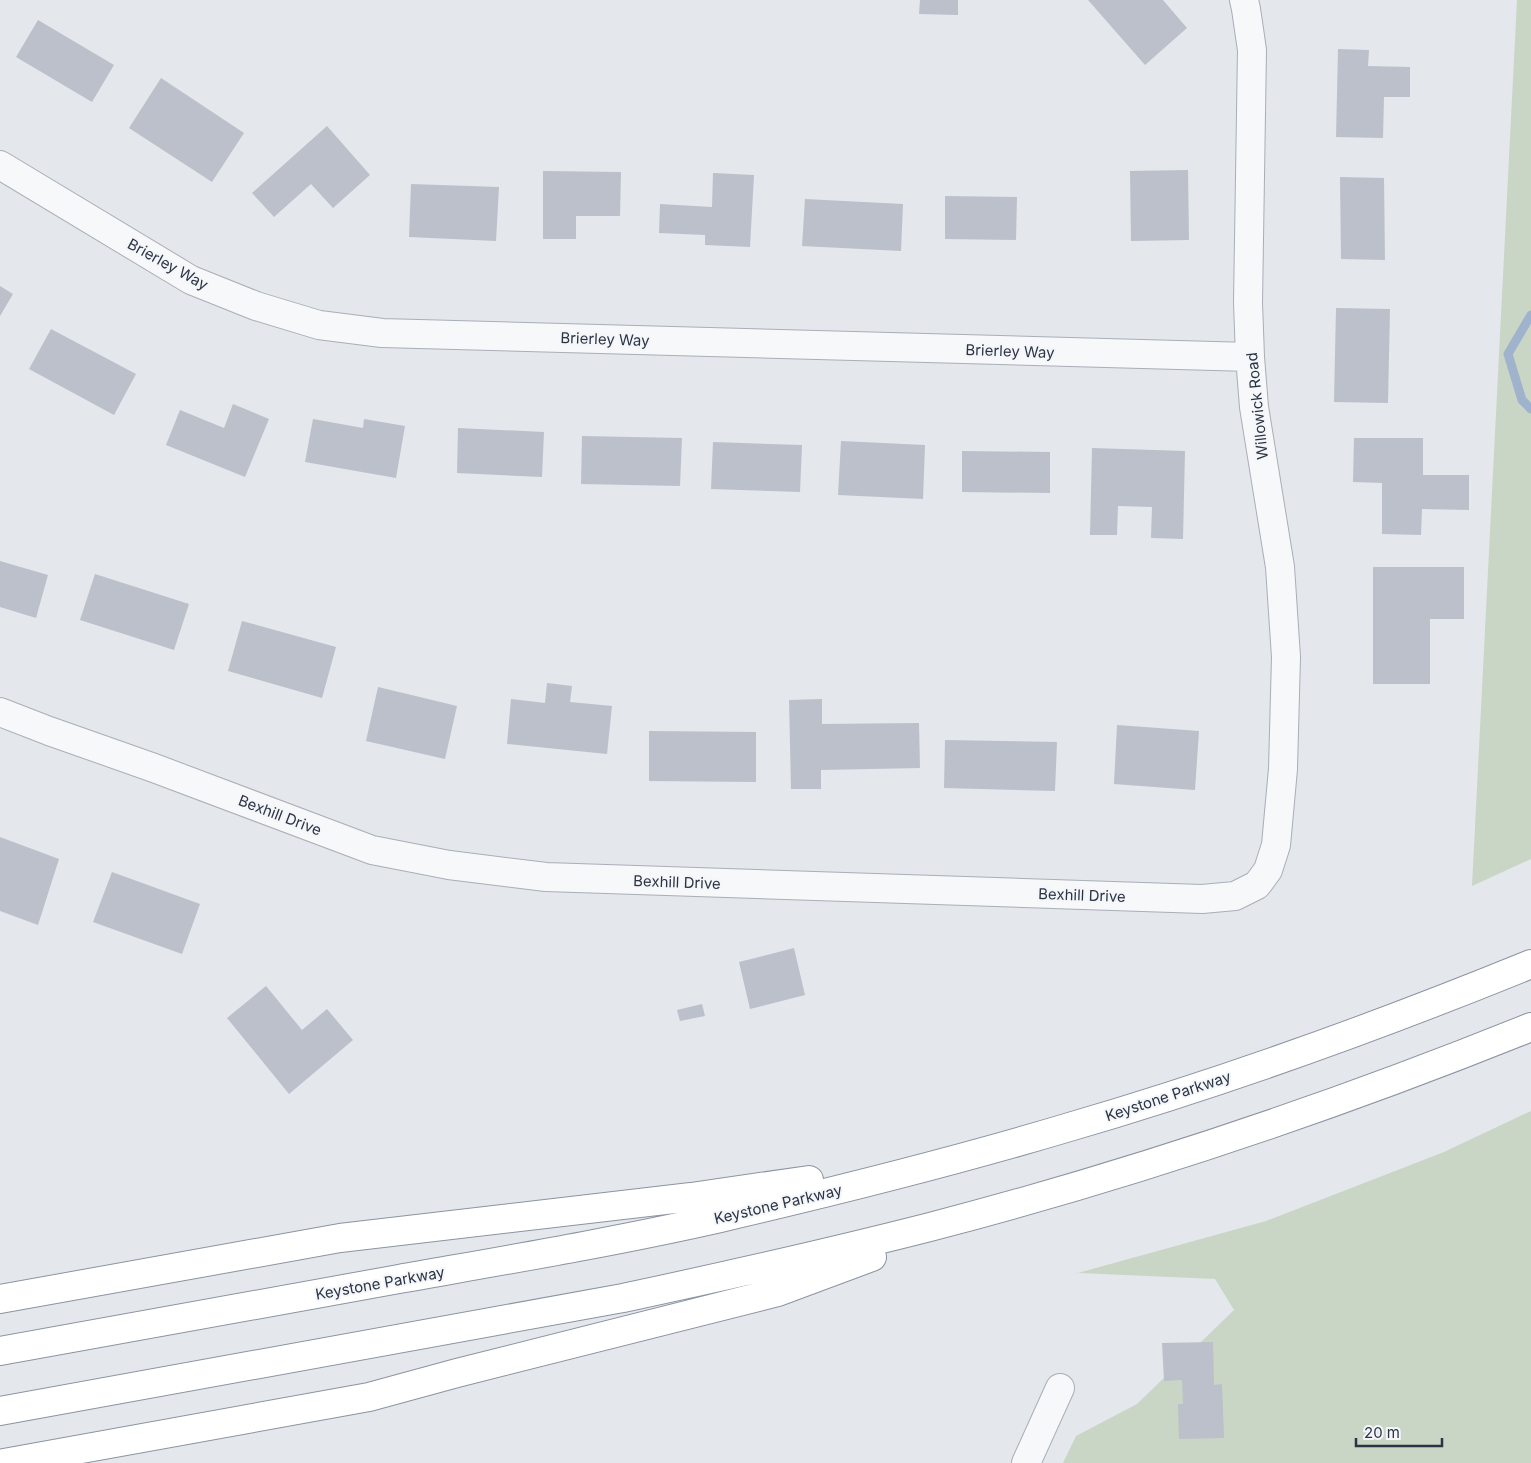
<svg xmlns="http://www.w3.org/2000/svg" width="1531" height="1463" font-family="Inter,sans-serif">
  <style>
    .green { fill: #c9d6c5 }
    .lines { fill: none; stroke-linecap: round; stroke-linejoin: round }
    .stream { stroke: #9fb4cc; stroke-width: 9 }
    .building { fill: #bbc0ca }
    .minor-casing { stroke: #a9aeb7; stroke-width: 30 }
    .highway-casing { stroke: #8b94a3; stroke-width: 30 }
    .minor { stroke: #f7f8fa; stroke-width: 28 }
    .highway { stroke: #fff; stroke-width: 28 }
    .labels { text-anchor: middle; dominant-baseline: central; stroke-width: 4; stroke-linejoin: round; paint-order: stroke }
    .street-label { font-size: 15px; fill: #2b3445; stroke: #f4f6f9 }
  </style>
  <rect width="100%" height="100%" fill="#e4e7ec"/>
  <path class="green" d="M1517 0H1531V859L1472 886Z
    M1531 1111V1463H1063L1076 1436 1137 1404 1234 1310 1215 1279 1079 1273 1067 1276 1266 1221 1444 1152Z"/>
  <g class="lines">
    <path class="stream" d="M1531 315 1508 354 1522 400 1531 409"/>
  </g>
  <path class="building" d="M920 0H958V15L919 14Z
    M1088 0H1163L1187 28 1145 65Z
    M38 20 114 65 92 102 16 57Z
    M1338 49 1369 50 1368 66 1410 67V97H1384L1383 138 1336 137Z
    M161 78 244 133 212 182 129 128Z
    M327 126 370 175 333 208 311 184 274 217 252 193Z
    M1188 170 1189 240 1131 241 1130 171Z
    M543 171 621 172 620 216H576V239H543Z
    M713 173 754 175 750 247 705 245V235L659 233 660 204 712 207Z
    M1340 177 1384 178 1385 260 1341 259Z
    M411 184 499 187 496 241 409 237Z
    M945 196 1017 197 1016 240 945 239Z
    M805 199 903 204 901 251 802 246Z
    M0 286 13 294 0 316Z
    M1336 308 1390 309 1388 403 1334 402Z
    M51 329 136 374 114 415 29 369Z
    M233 404 269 419 245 477 166 445 180 410 224 428Z
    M313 419 363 428 364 419 405 426 396 478 305 462Z
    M458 428 544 432 542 477 457 473Z
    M582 436 682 438 680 486 581 484Z
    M1354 438H1423V475H1469V510L1422 509 1421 535 1382 534V483L1353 482Z
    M841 441 925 445 923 499 838 495Z
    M713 442 802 445 800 492 711 489Z
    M1092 448 1185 451 1183 539 1151 538 1152 507 1118 506 1117 535H1090Z
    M962 451 1050 452V493L962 492Z
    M0 561 48 575 36 618 0 607Z
    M1373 567H1464V619H1430V684H1373Z
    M95 574 189 604 174 650 80 620Z
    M242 621 336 647 322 698 228 671Z
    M547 683 572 686 570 702 612 706 607 754 507 744 511 699 545 703Z
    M378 687 457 706 445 759 366 741Z
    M822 699V724L919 723 920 768 821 770V789H791L789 700Z
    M1117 725 1199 731 1195 790 1114 784Z
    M649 731 756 732V782L649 781Z
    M945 740 1057 742 1055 791 944 788Z
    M0 837 59 859 38 925 0 911Z
    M112 872 200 904 182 954 93 922Z
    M794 948 805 995 750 1009 739 962Z
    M266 986 302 1030 327 1009 353 1040 289 1094 227 1018Z
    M702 1004 705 1016 680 1021 677 1010Z
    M1213 1342 1214 1385 1222 1384 1224 1438 1179 1439 1178 1404H1183L1182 1380 1164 1381 1162 1343Z"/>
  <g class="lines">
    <g class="minor-casing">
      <path id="minor" d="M0 165 191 280 256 306 319 325 382 333 1250 357
        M0 712 49 731 154 768 372 850 449 865 546 877 1202 899 1235 896 1257 885 1268 870 1276 845 1283 769 1286 657 1280 567 1254 407 1250 357 1248 303 1252 50 1246 9 1244 0
        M1026 1463 1060 1388"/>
    </g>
    <g class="highway-casing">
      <path id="highway" d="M0 1299 340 1238 691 1197 809 1180
        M0 1351C133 1327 266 1303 399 1279 506 1260 614 1242 720 1218 836 1191 952 1162 1066 1128 1224 1082 1379 1026 1531 964
        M0 1411 623 1298C726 1276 828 1253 930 1227 1134 1174 1335 1106 1531 1027
        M4 1463 369 1397 457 1373 778 1292 872 1257"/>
    </g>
    <use href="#minor" class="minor"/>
    <use href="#highway" class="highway"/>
  </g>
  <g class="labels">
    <g class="street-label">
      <text transform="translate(168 264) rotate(29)">Brierley Way</text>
      <text transform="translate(605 339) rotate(2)">Brierley Way</text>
      <text transform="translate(1010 351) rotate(2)">Brierley Way</text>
      <text transform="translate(1257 406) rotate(-96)">Willowick Road</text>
      <text transform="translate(280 815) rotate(21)">Bexhill Drive</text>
      <text transform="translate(677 882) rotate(2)">Bexhill Drive</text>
      <text transform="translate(1082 895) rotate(2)">Bexhill Drive</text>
      <text transform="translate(1168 1096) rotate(-18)">Keystone Parkway</text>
      <text transform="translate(778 1204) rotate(-13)">Keystone Parkway</text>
      <text transform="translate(380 1283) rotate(-10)">Keystone Parkway</text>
    </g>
  </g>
  <path d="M1356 1438v8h86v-8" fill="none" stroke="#2b3445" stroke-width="2.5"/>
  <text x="1364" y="1438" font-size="15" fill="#2b3445" stroke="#f4f6f9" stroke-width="4" paint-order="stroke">20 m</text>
</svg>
